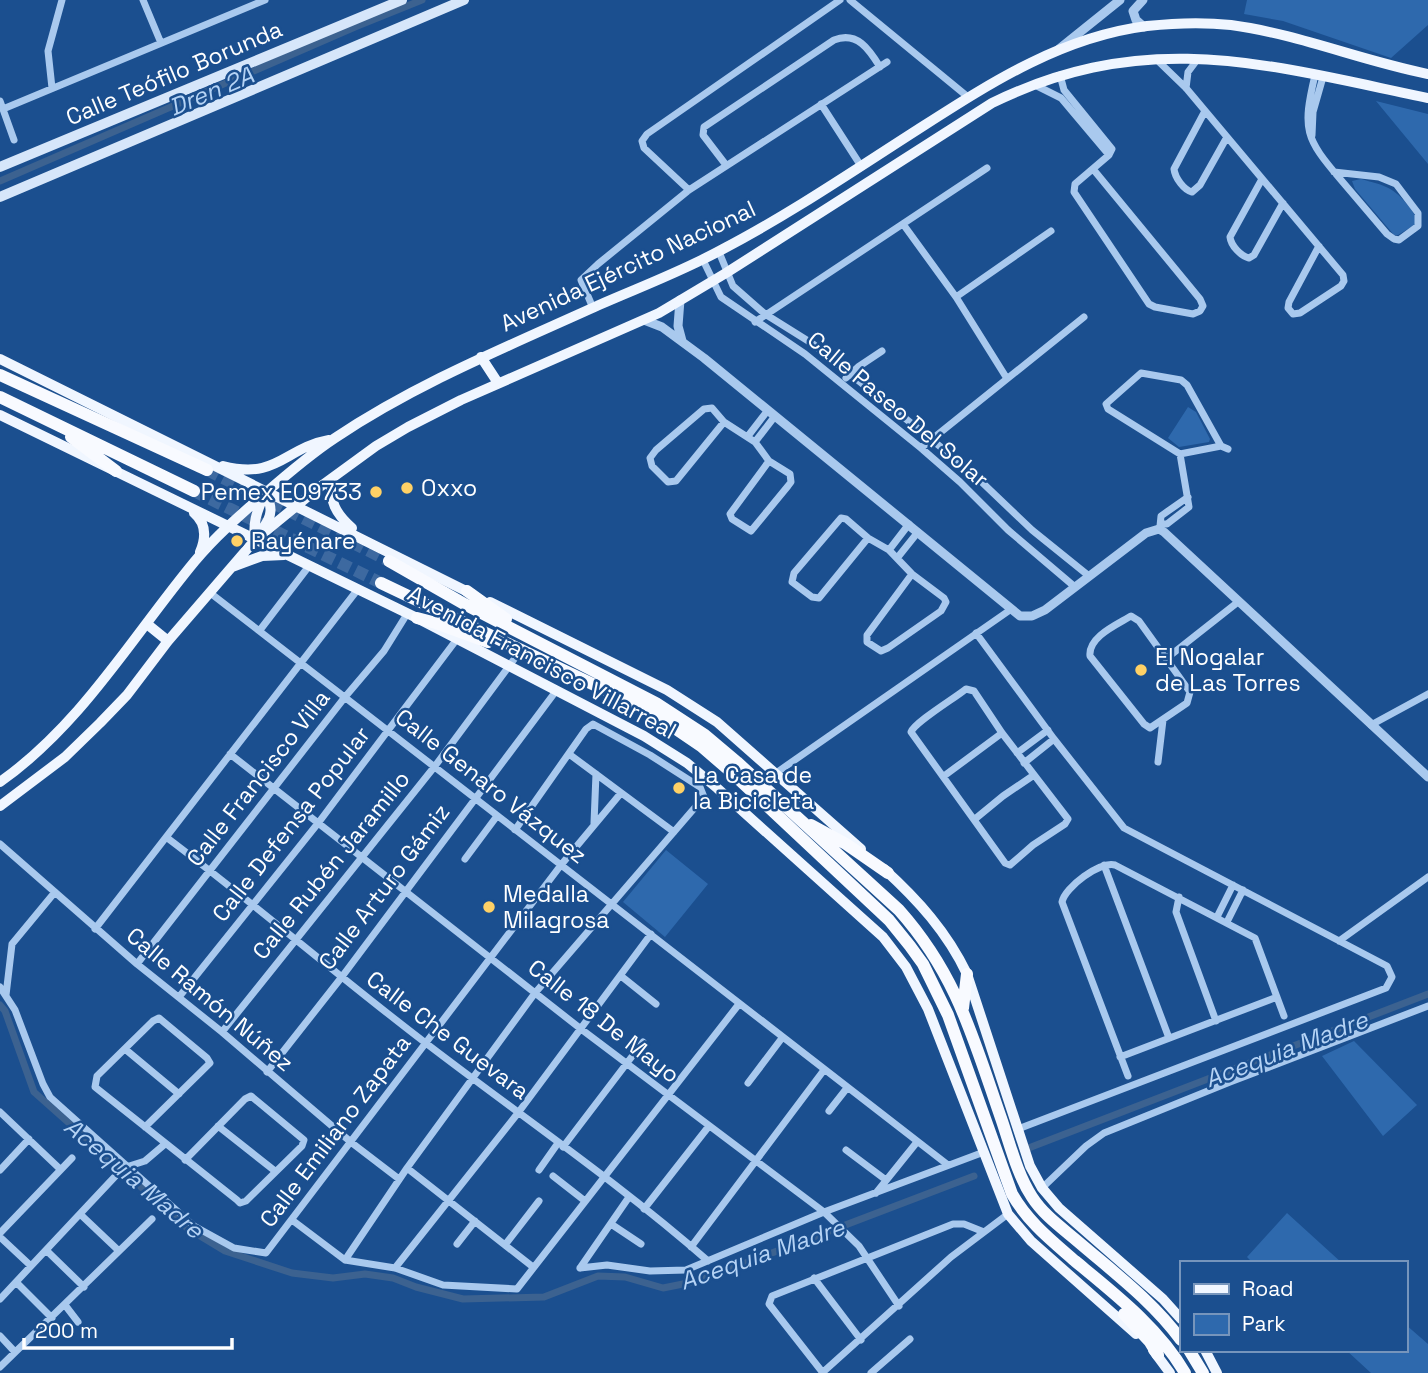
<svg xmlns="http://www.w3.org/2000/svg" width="1428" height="1373" font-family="'Space Grotesk',sans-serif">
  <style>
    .green { fill: #2e69ad }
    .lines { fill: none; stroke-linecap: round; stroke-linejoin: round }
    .canal { stroke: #3c6290; stroke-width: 7 }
    .trunk-tunnel { stroke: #3d69a0; stroke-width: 12; stroke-dasharray: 12 6; stroke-linecap: butt }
    .minor { stroke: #a9c9ee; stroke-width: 7 }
    .tertiary { stroke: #a9c9ee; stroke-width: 9 }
    .secondary { stroke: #d6e6fa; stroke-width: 10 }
    .primary { stroke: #f0f6ff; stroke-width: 10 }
    .trunk { stroke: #f8faff; stroke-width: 12 }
    .poi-dot { fill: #ffd166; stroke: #1b4f8f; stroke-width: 2.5 }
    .labels { text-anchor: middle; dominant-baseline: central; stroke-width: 5; stroke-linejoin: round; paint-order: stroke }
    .street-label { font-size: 23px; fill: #fff; stroke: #1b4f8f }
    .poi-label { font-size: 23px; fill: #fff; stroke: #1b4f8f; text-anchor: start }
    .water-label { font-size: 24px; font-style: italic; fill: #b5d3f5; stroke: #1b4f8f }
  </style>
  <rect width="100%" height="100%" fill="#1b4f8f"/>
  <path class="green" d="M1247 0H1428V25L1391 58 1283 21 1244 14Z
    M1376 101 1428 114V164Z
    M1361 179C1386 186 1394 187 1410 208 1414 214 1417 216 1416 224L1398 235H1394L1355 189 1352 181Z
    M1188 407 1196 412 1210 439 1209 442 1179 447 1168 438Z
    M666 850 708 884 665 937 623 902Z
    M1354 1041 1417 1105 1383 1136 1322 1056Z
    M1287 1213 1342 1263H1253L1247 1257Z
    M1405 1324 1428 1344V1373H1371L1346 1350H1405Z"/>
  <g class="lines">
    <path class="canal" d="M0 181 355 27 422 0
      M0 1005 5 1011 34 1092 187 1228 225 1251 292 1273 333 1278 365 1274 393 1278 416 1287 463 1299 544 1297 598 1276 625 1277 663 1288 698 1281 974 1176
      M1026 1149 1428 994"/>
    <path class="trunk-tunnel" d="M207 470 389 561
      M194 491 381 583"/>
    <path class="minor" d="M143 0 161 43
      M850 0 968 97
      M1156 59 1186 88 1343 275 1344 281 1341 286 1300 313 1293 314 1288 308 1289 302 1319 246
      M1060 75 1064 90 1112 149 1109 155
      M1315 75C1302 130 1305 138 1341 180L1387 234 1394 239 1399 240 1418 226V213L1396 184 1379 177 1334 172
      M1035 85 1061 98 1109 155
      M52 88 48 51 62 0
      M1186 88 1188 72 1197 60
      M0 101 14 140
      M821 104 861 166
      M3 109 265 0
      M1205 111 1174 169C1175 178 1184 190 1192 192L1200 185 1227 137
      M1312 135 1313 112 1323 77
      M726 165 703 135 704 127 834 40C857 31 869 49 880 67
      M1093 169 1200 299 1203 306 1200 311 1193 314 1155 307 1149 304 1074 192 1075 184 1109 155
      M1262 179 1230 237C1231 246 1241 256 1249 258L1254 255 1283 203
      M689 190 644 148 642 141 647 134 840 0
      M903 224 956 297 1006 377
      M719 252 733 286 765 314 813 344 968 469 1032 530 1089 576
      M703 260 721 297 805 354 921 448 960 482 1008 530 1075 587
      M956 297 1051 231
      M593 308 581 280 598 264 689 190 887 62
      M755 322 987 168
      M846 378 858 367 882 351
      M724 422 676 481 668 482 652 466 650 458 656 450 704 409 712 408 724 422 755 442 769 461 790 474 791 482 788 486 751 531 732 519 730 514 769 461
      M748 436 768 410
      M755 442 775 416
      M1221 446 1180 454 1108 409 1106 404 1141 373 1181 380 1187 385 1221 446 1228 449
      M921 448 1084 317
      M1161 524H1167L1189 507 1180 454
      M1160 526 1161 516 1188 497
      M868 538 819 598 812 597 792 582 794 573 841 518 846 519 868 538 889 550 912 574 944 598 946 602 941 611 888 648 881 651 867 642V635L912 574
      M889 550 909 524
      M898 557 918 532
      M209 592 948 1165
      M1131 616 1139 621 1190 692 1187 703 1150 728 1144 724 1090 656C1088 637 1116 625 1131 616Z
      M260 630 309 566
      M976 633 1054 739 1124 828 1387 966 1392 977 1386 988 1018 1129
      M1167 658 1238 602
      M966 689 974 691 1002 733 1068 819 1065 824 1033 845 1010 865 1005 863 911 732C915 722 955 698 966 689Z
      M1371 725 1428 694
      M1017 753 1048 730
      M230 754 581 1029 824 1212 859 1246 899 1306
      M569 754 674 832
      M1158 762 1163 720
      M1024 763 1054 739
      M776 773 1010 610
      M944 776 1002 733
      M975 819 1003 796 1034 775
      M594 823 596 774
      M166 837C255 904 339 977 427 1044 521 1116 619 1183 708 1261
      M0 844 137 964 222 1032 352 1143 399 1179
      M465 859 497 816
      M1104 865 1169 1038
      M1179 897 1176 912 1216 1021
      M1217 917 1233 885
      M1227 922 1243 890
      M95 929 358 589
      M1339 941 1428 877
      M137 964 345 697 384 651 407 614
      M621 976 656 1004
      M0 987 15 1010 43 1084 50 1097 194 1226 234 1248 266 1253 561 865 621 793
      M6 995 12 944 55 892
      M179 997 319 822 457 639
      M222 1032 435 766 518 654
      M125 1049 179 1094
      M1120 1057 1277 997
      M267 1072 341 978 556 691
      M1128 1076 1062 902C1065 887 1100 861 1115 865L1255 938 1284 1016
      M748 1083 782 1038
      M829 1111 847 1088
      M0 1112 60 1169
      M218 1126 275 1171
      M145 1127 210 1063 207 1058 159 1018 153 1021 97 1076 95 1087 237 1200 240 1203 246 1201 302 1146 304 1140 251 1096 245 1099 185 1160
      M563 1147 643 1042
      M846 1150 886 1180
      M407 1168 533 1267
      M0 1170 29 1139
      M539 1170 558 1143
      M553 1176 585 1201
      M1042 1188 1086 1146 1104 1133 1230 1082 1428 1006
      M876 1193 917 1142
      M644 1209 709 1126
      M80 1214 119 1251
      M292 1220 345 1260 395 1268 443 1285 517 1289 739 1004
      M611 1224 641 1244
      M0 1233 72 1158
      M0 1237 31 1266
      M457 1244 475 1221
      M505 1245 539 1201
      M691 1247 824 1070
      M46 1250 84 1287
      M345 1260 407 1168 535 993 704 797 700 787 650 755 593 724 586 729 515 830
      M395 1268 518 1113 651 934
      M580 1268 607 1265 650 1271 686 1270 824 1212 984 1152
      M580 1268 629 1197
      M814 1278 861 1340
      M16 1282 52 1318
      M0 1299 123 1168 145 1161 165 1144
      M65 1305 78 1322
      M0 1336 15 1352
      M0 1367 152 1219
      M822 1373 951 1257 1008 1214
      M823 1373 769 1304 772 1296 953 1224H964L984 1232
      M871 1373 910 1339"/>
    <path class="tertiary" d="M1143 0 1133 11 1136 20 1144 27
      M1059 49 1120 0
      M680 300 678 326 682 341
      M644 320 662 327 704 358 1020 616H1032L1045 610 1146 533 1159 529 1164 532 1428 777"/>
    <path class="secondary" d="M0 167 402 0
      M0 197 464 0"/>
    <path class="primary" d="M481 357 498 383
      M0 359 472 594
      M0 415 417 618 644 736 687 763 717 788 883 937 906 967 928 1009 1008 1214 1031 1241 1136 1334
      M223 466C278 480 284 448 329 440
      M331 479C330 502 335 513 352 528
      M194 513C207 524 206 538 200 552
      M263 528C273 515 272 507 266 493
      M255 540C253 524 256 513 263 498
      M232 567 262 556 284 555
      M490 602 667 690 717 722 861 849
      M147 624 168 641
      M0 782C82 724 132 637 195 561 215 537 239 516 262 496 285 476 309 455 335 438 417 383 509 346 599 305 640 287 683 271 723 249 790 214 853 171 917 130 989 84 1060 37 1147 26 1174 23 1204 22 1231 25 1298 34 1362 61 1428 74
      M0 806 65 757 100 723 127 695 168 641 255 540 317 489 376 446 408 427 461 400 659 313 726 273 992 103C1148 27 1268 65 1428 98
      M884 869C918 900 947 932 967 974L1030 1166 1042 1188 1059 1208 1163 1299 1181 1319
      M1153 1350 1170 1373
      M1205 1350 1217 1373"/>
    <path class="trunk" d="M0 375 207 470
      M0 397 194 491
      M71 437 116 471
      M389 561 466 605 656 703 705 735 737 762 899 910C957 975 973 1038 1001 1118 1010 1144 1017 1174 1032 1197 1044 1216 1065 1230 1082 1245 1116 1274 1154 1303 1181 1340
      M381 583 651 712 701 746 730 771 889 920 910 946 923 964 948 1015 1012 1194C1028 1222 1051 1240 1075 1261 1115 1294 1159 1328 1185 1373
      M467 591 506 619
      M417 618 436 623 488 642
      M811 825 846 844 888 873
      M963 1008 967 974
      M1124 1314 1150 1342 1158 1355
      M1189 1350 1203 1373"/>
  </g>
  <g class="poi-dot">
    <circle cx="407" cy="488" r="7"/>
    <circle cx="376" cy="492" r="7"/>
    <circle cx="237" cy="541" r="7"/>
    <circle cx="1141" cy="670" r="7"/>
    <circle cx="679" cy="788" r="7"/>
    <circle cx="489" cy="907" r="7"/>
  </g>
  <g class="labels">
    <g class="street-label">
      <text transform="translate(174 73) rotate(-23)">Calle Teófilo Borunda</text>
      <text transform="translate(628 266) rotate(-25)">Avenida Ejército Nacional</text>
      <text transform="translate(898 409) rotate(40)">Calle Paseo Del Solar</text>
      <text transform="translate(542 662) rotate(28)">Avenida Francisco Villarreal</text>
      <text transform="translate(258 778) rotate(-52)">Calle Francisco Villa</text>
      <text transform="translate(491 786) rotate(38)">Calle Genaro Vázquez</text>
      <text transform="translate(291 824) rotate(-52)">Calle Defensa Popular</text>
      <text transform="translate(331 865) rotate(-51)">Calle Rubén Jaramillo</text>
      <text transform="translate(384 887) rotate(-53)">Calle Arturo Gámiz</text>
      <text transform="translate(210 999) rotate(40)">Calle Ramón Núñez</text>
      <text transform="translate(604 1021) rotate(38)">Calle 18 De Mayo</text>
      <text transform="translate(448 1035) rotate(37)">Calle Che Guevara</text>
      <text transform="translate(335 1131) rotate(-53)">Calle Emiliano Zapata</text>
    </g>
    <g class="poi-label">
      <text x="421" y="488">Oxxo</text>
      <text x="362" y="492" text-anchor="end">Pemex E09733</text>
      <text x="251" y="541">Rayénare</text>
      <text x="1155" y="657">El Nogalar<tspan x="1155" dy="26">de Las Torres</tspan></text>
      <text x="693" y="775">La Casa de<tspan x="693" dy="26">la Bicicleta</tspan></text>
      <text x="503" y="894">Medalla<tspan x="503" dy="26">Milagrosa</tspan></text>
    </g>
    <g class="water-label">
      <text transform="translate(211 91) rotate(-23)">Dren 2A</text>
      <text transform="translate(1286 1049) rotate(-21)">Acequia Madre</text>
      <text transform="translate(134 1178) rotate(40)">Acequia Madre</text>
      <text transform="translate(762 1254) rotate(-19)">Acequia Madre</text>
    </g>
  </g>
  <rect x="1180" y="1261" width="228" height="91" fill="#1b4f8f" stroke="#7695bc" stroke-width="2"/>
  <rect x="1194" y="1284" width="35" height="10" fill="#f0f6ff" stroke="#7695bc" stroke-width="2"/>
  <text x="1242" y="1296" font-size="21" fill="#ffffff">Road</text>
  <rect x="1194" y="1314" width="35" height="21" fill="#2e69ad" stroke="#7695bc" stroke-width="2"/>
  <text x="1242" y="1331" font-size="21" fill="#ffffff">Park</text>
  <path d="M24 1338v10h208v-10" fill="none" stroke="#ffffff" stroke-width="3.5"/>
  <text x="35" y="1338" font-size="21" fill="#ffffff" stroke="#1b4f8f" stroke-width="5" paint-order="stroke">200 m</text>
</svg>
